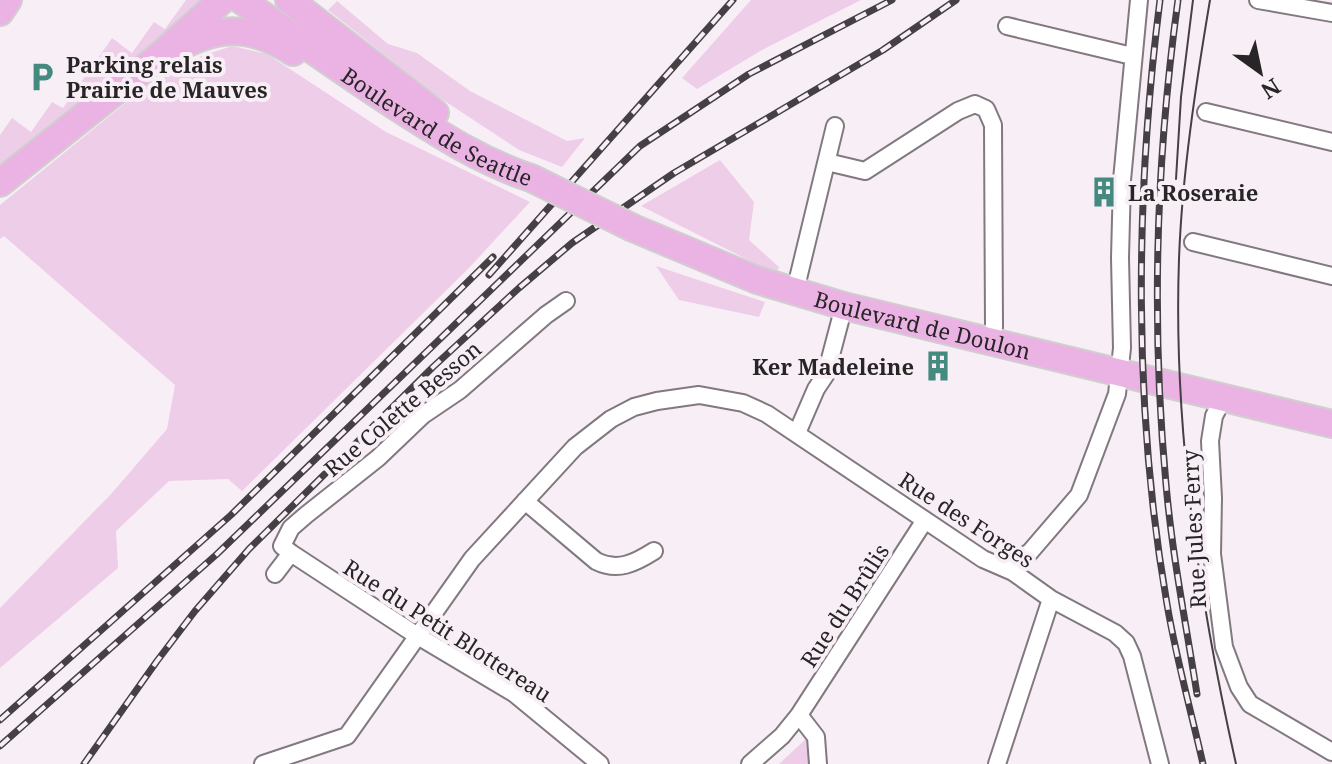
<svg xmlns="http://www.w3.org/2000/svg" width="1332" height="764" font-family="'Noto Serif',serif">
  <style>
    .green { fill: #eecde8 }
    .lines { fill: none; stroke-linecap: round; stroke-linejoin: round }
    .minor-casing { stroke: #827980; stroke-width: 20 }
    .primary-casing { stroke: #d0cfcf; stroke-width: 30 }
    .minor { stroke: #fff; stroke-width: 16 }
    .primary { stroke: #ebb3e3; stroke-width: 26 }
    .tram { stroke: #444043; stroke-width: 2 }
    .rail-casing { stroke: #444043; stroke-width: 7 }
    .rail { stroke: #f8eff6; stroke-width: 4; stroke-dasharray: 12; stroke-linecap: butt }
    .primary-bridge-casing { stroke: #d0cfcf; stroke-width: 30; stroke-linecap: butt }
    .primary-bridge { stroke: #ebb3e3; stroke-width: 26 }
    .labels { text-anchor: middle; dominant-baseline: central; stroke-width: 8; stroke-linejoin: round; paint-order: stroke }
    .poi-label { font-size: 22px; font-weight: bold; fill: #282527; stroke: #f8eff6; text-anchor: start }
    .street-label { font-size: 22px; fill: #282527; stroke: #f8eff6 }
  </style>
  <rect width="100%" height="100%" fill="#f8eff6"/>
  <path class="green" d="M186 0H211L0 172V135L12 118 31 132 52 102 63 108 112 38 132 53 154 22 165 29Z
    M751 0H861L762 50 697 89 682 78Z
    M337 1 388 44 417 53 470 91 567 141 585 138 562 167 519 150 434 94 328 10Z
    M232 46 267 54 386 132 530 202 468 269 242 491 228 479 169 481 116 531 118 568 0 668V608L112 493 167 429 175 385 4 236 0 239V205L171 66Z
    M720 160 754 202 749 240 779 267 776 274 641 206Z
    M656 266 765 302 759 317 679 300Z
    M809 736 811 764H779Z"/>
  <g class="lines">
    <g class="minor-casing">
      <path id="minor" d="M1258 0 1332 13
        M1007 26 1132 56
        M1206 112 1332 142
        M827 162 865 171 958 111 975 104 986 109 993 125 994 327 991 341
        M1193 242 1332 276
        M795 291 835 126
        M1224 397 1214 416 1210 441 1213 498 1212 554 1224 647 1239 687 1250 704 1332 752
        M797 433 816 389 826 374 844 306
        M525 501 596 561C618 572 635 563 654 551
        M291 553 282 546 291 528 306 515 378 458 423 415 460 390 546 315 566 301
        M1005 568 1030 552 1079 495 1117 394 1122 348 1120 258 1122 180 1139 0
        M275 574 291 553 416 635 515 694 600 764
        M263 764 347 736 472 559 575 447 611 419 634 407 657 401 699 395 743 403 767 414 983 559 1013 572 1051 599 1115 633 1126 643 1132 656 1160 764
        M750 764 782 736 799 715
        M818 764 816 737 799 715 925 520
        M997 764 1051 599"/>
    </g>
    <g class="primary-casing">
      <g id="primary">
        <path id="s1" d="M241 0C294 37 346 74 400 109 444 137 482 162 531 178"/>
        <path d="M289 0 435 113"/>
        <path d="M0 12 8 0"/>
        <path d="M156 59C207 31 240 17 293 52"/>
        <path d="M0 183 156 59 222 0"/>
        <path id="s2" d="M633 228 757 280 844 306 1332 424"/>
      </g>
    </g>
    <use href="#minor" class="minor"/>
    <use href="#primary" class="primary"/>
    <path class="tram" d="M1210 0C1196 83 1182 175 1179 259 1173 429 1199 599 1236 764
      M1176 179 1181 97 1193 0"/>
    <g class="rail-casing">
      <path id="rail" d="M1160 0C1135 196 1133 409 1167 604 1176 658 1191 711 1203 764
        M1178 0C1156 160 1151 323 1166 484 1172 554 1186 624 1197 694
        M489 275 733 0
        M0 720 231 515 493 257
        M0 746 217 554 640 146 749 74 892 0
        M84 764 157 661 195 611 249 549 433 367 519 288 572 243 674 173 883 50 956 0"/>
    </g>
    <use href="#rail" class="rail"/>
    <g class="primary-bridge-casing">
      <path id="primary-bridge" d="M531 178 633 228"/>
    </g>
    <use href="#primary-bridge" class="primary-bridge"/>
  </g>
  <defs>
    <g id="parking-bare" transform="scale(2.4)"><path d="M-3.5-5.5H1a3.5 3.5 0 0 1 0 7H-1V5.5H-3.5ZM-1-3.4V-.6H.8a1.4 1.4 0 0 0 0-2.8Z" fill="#458a7f" stroke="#f8eff6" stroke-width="2.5" paint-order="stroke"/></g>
    <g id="building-bare" transform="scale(2.4)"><path d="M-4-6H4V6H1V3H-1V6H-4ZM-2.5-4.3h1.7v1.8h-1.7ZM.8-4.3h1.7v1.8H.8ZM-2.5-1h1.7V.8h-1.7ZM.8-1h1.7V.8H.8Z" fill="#458a7f" stroke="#f8eff6" stroke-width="2.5" paint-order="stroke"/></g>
  </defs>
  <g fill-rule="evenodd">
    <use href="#parking-bare" x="42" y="77"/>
    <use href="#building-bare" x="1104" y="192"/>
    <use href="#building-bare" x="938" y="366"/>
  </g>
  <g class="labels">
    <g class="poi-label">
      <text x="66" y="64">Parking relais<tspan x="66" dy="25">Prairie de Mauves</tspan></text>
      <text x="1128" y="192">La Roseraie</text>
      <text x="914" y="366" text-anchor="end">Ker Madeleine</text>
    </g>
    <g class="street-label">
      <text stroke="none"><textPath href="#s1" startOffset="234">Boulevard de Seattle</textPath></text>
      <text stroke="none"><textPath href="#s2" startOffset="306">Boulevard de Doulon</textPath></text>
      <text transform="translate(402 408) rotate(-40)">Rue Colette Besson</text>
      <text transform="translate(967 519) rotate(33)">Rue des Forges</text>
      <text transform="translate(1193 529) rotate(-93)">Rue Jules Ferry</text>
      <text transform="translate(844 605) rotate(-57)">Rue du Brûlis</text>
      <text transform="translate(448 630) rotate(33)">Rue du Petit Blottereau</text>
    </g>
  </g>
  <g transform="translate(1260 72) rotate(147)" stroke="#f8eff6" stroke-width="6" paint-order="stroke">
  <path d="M0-6L14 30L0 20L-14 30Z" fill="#282527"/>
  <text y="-12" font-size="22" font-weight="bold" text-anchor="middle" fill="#282527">N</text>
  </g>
</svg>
